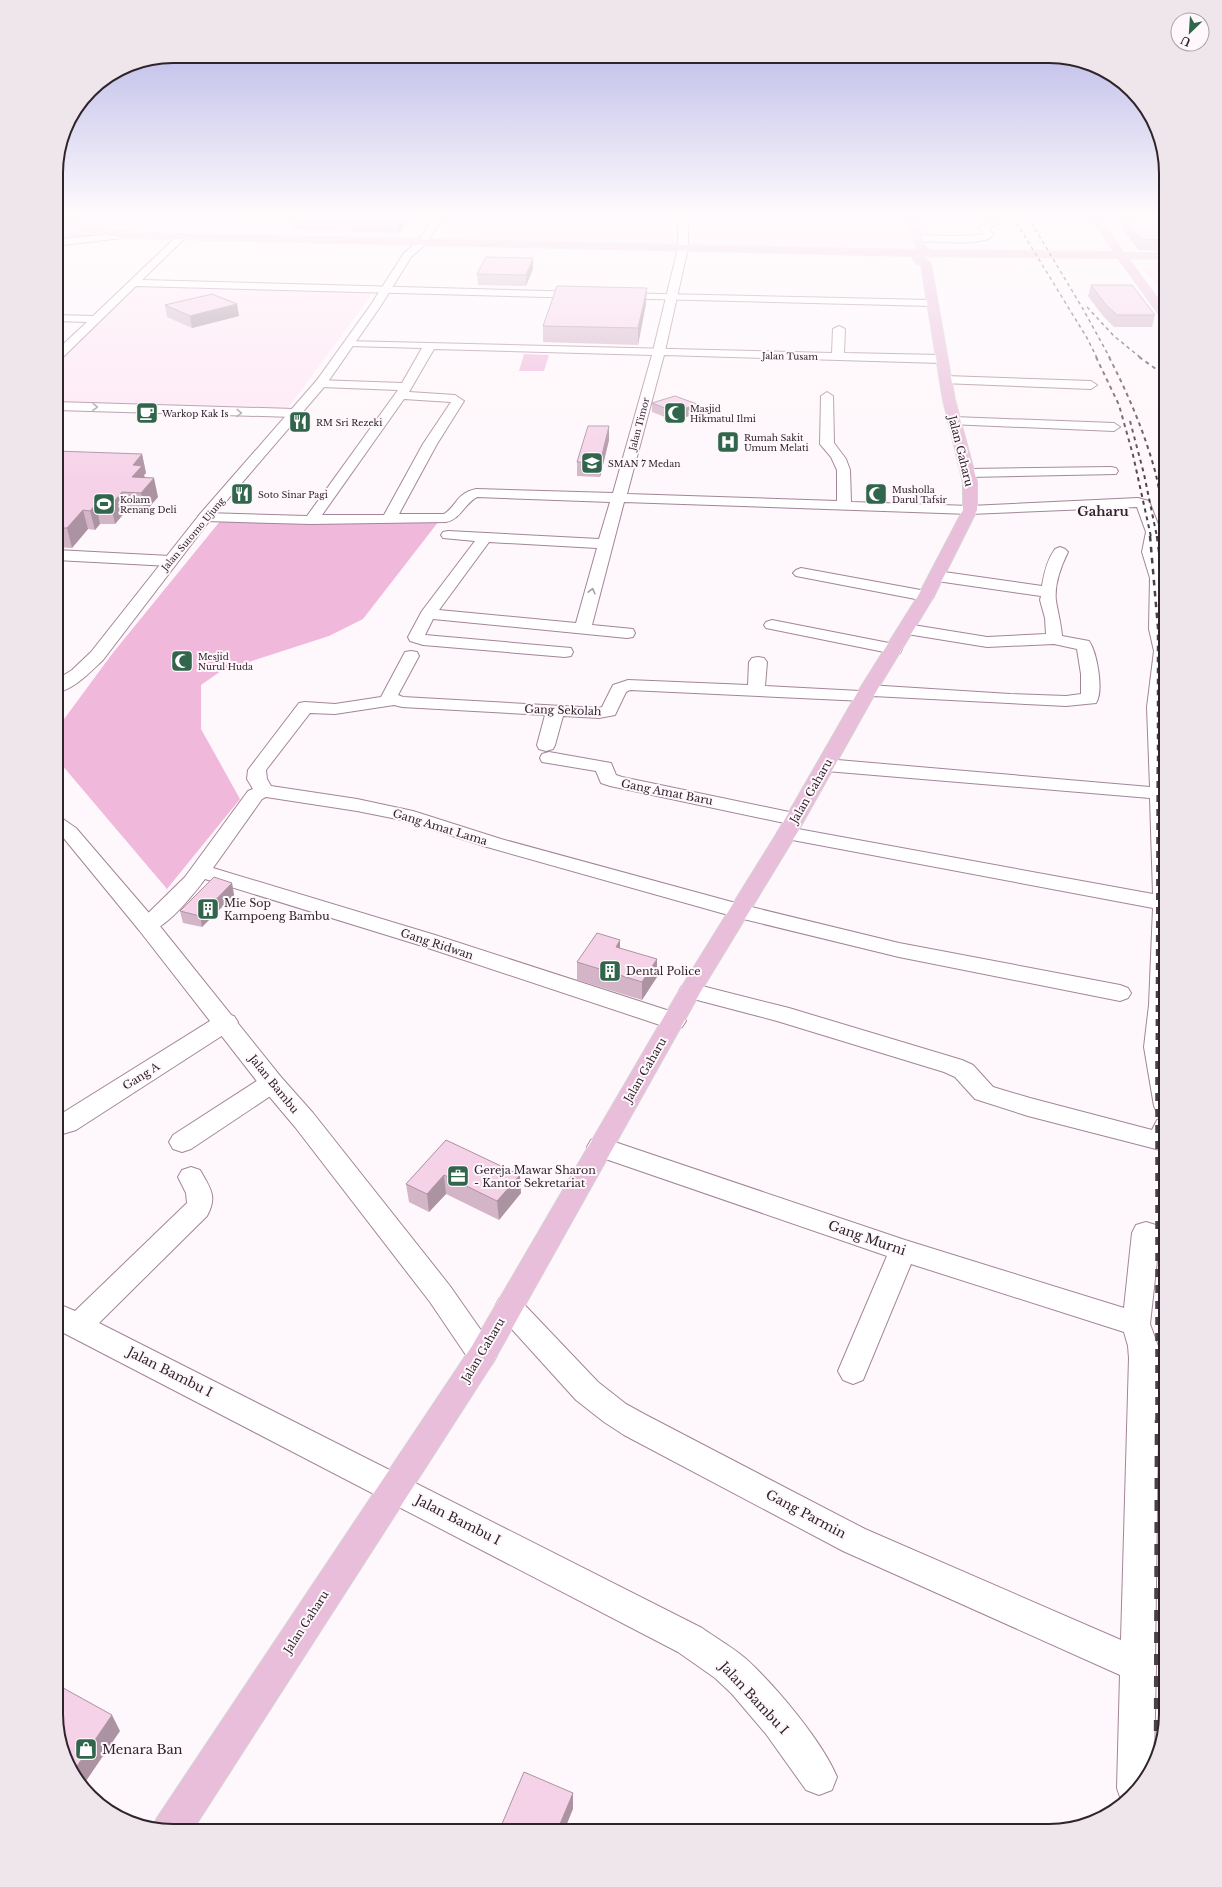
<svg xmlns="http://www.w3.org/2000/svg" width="1222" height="1887" font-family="'Libre Baskerville',serif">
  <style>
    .built { fill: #fee6f4 }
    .green { fill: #f0b9dc }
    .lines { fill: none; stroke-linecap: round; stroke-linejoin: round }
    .street-casing { stroke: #a38598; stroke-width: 2 }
    .secondary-casing { stroke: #a38598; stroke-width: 2 }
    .primary-casing { stroke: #d6d3d5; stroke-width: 2 }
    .street { fill: #fff; fill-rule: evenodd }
    .secondary { fill: #fff; fill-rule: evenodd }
    .primary { fill: #e9beda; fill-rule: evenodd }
    .rail-far5 { stroke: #4c4048; stroke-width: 1.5; stroke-dasharray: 3.5 3.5; stroke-linecap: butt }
    .rail-far4 { stroke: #4c4048; stroke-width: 2; stroke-dasharray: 4 4; stroke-linecap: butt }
    .rail-far3 { stroke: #4c4048; stroke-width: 2.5; stroke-dasharray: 5.5 5.5; stroke-linecap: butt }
    .rail-far2 { stroke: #4c4048; stroke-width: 3; stroke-dasharray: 7 7; stroke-linecap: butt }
    .rail-far1 { stroke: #4c4048; stroke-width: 3.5; stroke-dasharray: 8 8; stroke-linecap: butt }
    .rail { stroke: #4c4048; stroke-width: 4.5; stroke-dasharray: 11 11; stroke-linecap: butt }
    .wall { fill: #d4b5c8 }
    .shaded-wall { fill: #ac93a2 }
    .building { fill: #f6d2e8; stroke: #ac93a2 }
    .oneway { stroke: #a29ca0 }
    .labels { text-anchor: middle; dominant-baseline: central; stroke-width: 4; stroke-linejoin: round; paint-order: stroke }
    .far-street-label { font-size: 9px; fill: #30242c; stroke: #fef7fb }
    .far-poi-label { font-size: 9px; fill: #30242c; stroke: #fef7fb; text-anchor: start }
    .street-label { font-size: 11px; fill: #30242c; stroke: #fef7fb }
    .poi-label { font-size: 11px; fill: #30242c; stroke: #fef7fb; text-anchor: start }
    .far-district-label { font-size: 13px; font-weight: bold; fill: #30242c; stroke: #fef7fb }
    .near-street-label { font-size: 13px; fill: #30242c; stroke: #fef7fb }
    .near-poi-label { font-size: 13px; fill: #30242c; stroke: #fef7fb; text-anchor: start }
    .rim { fill: none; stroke: #30242c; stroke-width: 2 }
  </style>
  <rect width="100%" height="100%" fill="#fef7fb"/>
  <path class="built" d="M453 217H677L679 248 438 241Z
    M691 217H910L916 253 694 248Z
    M1157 260H1166V292L1143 270 1148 264Z
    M138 286 374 292 285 412 56 404V365Z"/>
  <path class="green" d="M252 217H300L296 222 248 221Z
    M68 231 99 235 56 240Z
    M524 354 549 355 544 371H519Z
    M221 520 439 521 363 619 329 636 221 671 201 685V729L240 799 167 889 56 758V730L112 654Z"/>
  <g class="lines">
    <g class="street-casing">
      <path id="street" d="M678 217H688V248L683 251 678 248Z
        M985 217H995L999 224 989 228 994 235C983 247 935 241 919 241L914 238 919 235 955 236 981 235 983 234 978 227 989 223Z
        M181 234 186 237 184 239 142 280 584 292 589 295 584 298 136 286 60 360 56 361V351L87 322 56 321V315L93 316 178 235Z
        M616 293 932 300 937 303 932 306 612 298 611 296Z
        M839 326 845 329 844 353 941 355 947 359 941 363 664 355 627 494 837 501V470L831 457 820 444 821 396 827 392 833 396 834 443 846 459 850 470 851 502 970 506 1138 498 1149 501 1161 532 1158 552 1166 578V1115L1157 1112 1154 1106 1144 1047 1149 1005 1153 908 787 839 780 837 777 833 780 829 787 827 1153 894 1150 798 826 771 819 769 817 765 819 761 826 759 1150 787 1147 707 1154 651 1149 629 1150 578 1142 552 1146 532 1137 507 970 514 624 502 592 625 633 629 635 633 633 637 627 638 433 619 425 635 571 648 573 652 571 656 565 657 423 645 410 641 408 637 422 611 475 541 443 538 441 535 443 532 448 531 599 539 610 502 477 497C464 504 461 519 446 522L311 524 205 521 200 520 198 517 200 514 205 513 307 516 398 390 321 387 315 383 317 380 402 383 422 348 350 346 346 345 344 343 346 341 832 353 833 329ZM434 349 652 355 613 493 476 489C455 494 458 505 444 514H399L437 444 464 401 455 395 409 392ZM404 399 451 402 423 444 384 515H322ZM489 542 597 548 576 623 439 610Z
        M946 376 1091 381 1097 385 1091 389 942 383 940 380 942 377Z
        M56 402 294 409 300 413 294 417 56 410Z
        M954 417 1114 423 1120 427 1114 431 949 424 948 421 949 418Z
        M1111 467 1116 468 1118 471 1116 474 969 477 964 476 962 473 964 470 969 469Z
        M1060 547 1065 549 1068 552C1061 566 1054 585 1056 601 1058 613 1061 623 1062 636L1089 641C1097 652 1104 691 1096 703L1066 706 873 696 870 700 864 701 630 690 626 692 615 715 599 718 563 716 555 745 553 749 546 751 539 749 537 745 545 715 402 707 394 705 335 714 310 713 266 770 267 779 271 786 357 799 413 811 501 839 743 905 899 943 1120 985 1128 988 1131 993 1128 998 1120 1001 899 957 739 918 487 847 402 820 357 811 266 797 262 799 213 868 435 935 682 1015 686 1021 682 1027 674 1029 666 1027 419 945 205 879C193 895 172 921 154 930 149 932 145 931 139 930L136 925 185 877 248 791 253 789 247 779 248 770 299 703 305 702 335 704 381 697 405 652 411 651 417 652 419 656 398 695 403 697 599 708 602 707 613 685 628 680 748 685 749 662 752 658 758 657 764 658 767 662 765 686 860 691 862 686 868 685 1010 694 1066 696 1081 694V674L1077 649 1054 644 987 647 907 634 901 632 899 629 901 626 907 624 987 637 1046 634 1045 618 1040 600 1041 596 937 581 932 579 929 576 932 573 937 571 1042 586C1044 573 1047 560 1055 549Z
        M56 550 170 556 175 558 178 561 175 564 170 566 56 560Z
        M801 568 926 591 932 593 934 596 932 599 926 601 796 576 793 573 796 570Z
        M772 620 894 644 900 645 902 649 900 653 894 654 766 628 764 625 766 622Z
        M549 752 611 763 616 775 622 777 794 813 801 815 804 819 801 823 794 825 610 786 601 783 596 771 542 762 540 758 542 754Z
        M690 983 789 1008 962 1060 973 1065 993 1087 1030 1098 1152 1130 1157 1120 1166 1118V1149L1160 1150 1028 1116 975 1099 955 1077 944 1072 777 1021 682 996 679 991 682 986Z
        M226 1014 234 1016 238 1022 234 1028 76 1130 56 1136V1117L218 1016Z
        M272 1074 281 1077 284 1083 281 1089 191 1149 182 1152 173 1149 169 1142 173 1135 263 1077Z
        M600 1137 905 1240 1124 1308 1132 1233 1136 1225 1146 1222 1156 1225 1160 1233 1150 1324 1158 1346 1159 1358 1155 1663 1156 1666 1154 1760 1150 1773 1121 1800 1117 1788 1120 1675 843 1551 624 1435 604 1422 576 1400 499 1315 495 1307 499 1299 509 1295 519 1299 598 1382 626 1404 646 1415 865 1529 1121 1640 1129 1358 1128 1346 1124 1332 911 1264 863 1380 853 1384 843 1380 838 1371 887 1256 591 1154 587 1147 591 1140Z
        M191 1167 200 1170C210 1188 218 1196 207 1216L99 1323 702 1628C716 1638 732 1647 745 1658 775 1685 822 1741 837 1777L832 1790 819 1795 806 1790 766 1734 732 1694 715 1678 678 1652 56 1329V1303L75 1311 187 1203 186 1193 178 1177 182 1170Z"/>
    </g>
    <g class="secondary-casing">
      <path id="secondary" d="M65 217H76L64 227H58V223Z
        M434 217H444L425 245 411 257 380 307 325 386 210 520 103 660C90 672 75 689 56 693V680L72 670 91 652 200 514 317 380 370 306 404 253 418 241Z
        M126 232 129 233V237L56 246V240Z
        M683 245 688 248 665 351 659 354 653 351 678 248Z
        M56 817 63 819 76 828 155 920 281 1077 313 1113 450 1286 492 1346 497 1355 492 1364 482 1368 472 1364 430 1302 295 1127 263 1089 139 930 62 836 56 832Z"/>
    </g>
    <g class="primary-casing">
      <path id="primary" d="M907 217H917L925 247 931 250 1114 252 1090 217H1100L1124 253H1166V259L1128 258 1166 310V320L1162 319 1118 258 922 256 931 264 955 400 977 482V510L934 596 877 690 797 833 701 991 492 1364 192 1831H165L153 1827 157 1818 472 1346 679 991 777 833 859 690 918 596 963 510V482L943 400 921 265 915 262 912 256 126 238 56 227V221L126 232 181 234 917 250Z"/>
    </g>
    <use href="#street" class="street"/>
    <use href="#secondary" class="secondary"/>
    <use href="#primary" class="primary"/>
    <path class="rail-far5" d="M1013 217 1087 338 1097 358
      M1028 217 1083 309 1110 358
      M1087 307 1114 336 1141 358"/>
    <path class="rail-far4" d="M1096 357 1119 405 1133 455 1151 537
      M1109 357C1128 394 1144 431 1155 471 1160 490 1162 511 1166 531
      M1139 357 1166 376
      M1130 421 1144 474 1157 537"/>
    <path class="rail-far3" d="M1150 536 1158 628V765
      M1157 536 1163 582 1166 637"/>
    <path class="rail-far2" d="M1157 1054 1158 764"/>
    <path class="rail-far1" d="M1157 1421V1053"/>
    <path class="rail" d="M1156 1753 1157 1420"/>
  </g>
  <path class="wall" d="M291 217H411L399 233 293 230Z
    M1124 218 1166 224V251L1138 250 1122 228Z
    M533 269 526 286 478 285 477 274Z
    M1091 285 1155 315 1152 327H1114L1103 316 1088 296Z
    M237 304 239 316 192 328 167 317 165 305Z
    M646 304 638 345 543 342V326Z
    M652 403 697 413 675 421 652 412Z
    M609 426V440L600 477 577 476V462Z
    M56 451 142 454 146 473 144 475 145 478 158 497 145 512 126 511 115 524H100L95 530 88 529 72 548 56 547Z
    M232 883 234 895 202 927 183 923 180 911Z
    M620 948 657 977 642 1000 577 980V962Z
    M446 1140 521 1193 499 1220 446 1194 429 1212 409 1202 406 1184Z"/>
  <path class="shaded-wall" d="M400 217H411L399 233 398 219Z
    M533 258V269L526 286V275Z
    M647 288 646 304 638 345V328Z
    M237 304 239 316 192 328 190 316Z
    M697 404V413L675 421V412Z
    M609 426V440L600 477V463Z
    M142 454 146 473 144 475 146 484 132 477 133 465Z
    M154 478 158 497 145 512 141 493Z
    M122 492 126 511 115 524 111 505Z
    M96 504 100 524 95 530 90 511Z
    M83 510 88 529 72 548 67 528Z
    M232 883 234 895 202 927 200 916Z
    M620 940V958L616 947Z
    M657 959V977L642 1000V982Z
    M444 1175 446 1194 429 1212 427 1194Z
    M520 1175 521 1193 499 1220 497 1201Z
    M112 1715 120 1731 84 1784 73 1772Z
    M573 1793V1809L564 1831H557Z"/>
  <path class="building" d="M317 217H400L398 219Z
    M1124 218H1161L1166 224V240L1140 239Z
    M486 257 533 258 526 275 477 274Z
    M1091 285H1132L1155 315H1117L1105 304Z
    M557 286 647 288 638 328 543 326Z
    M212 294 237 304 190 316 165 305Z
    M675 396 697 404 675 412 652 403Z
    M588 426H609L600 463 577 462Z
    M56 451 142 454 133 465 142 466 132 477 154 478 141 493 122 492 111 505 96 504 90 511 83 510 67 528H56Z
    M214 877 232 883 200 916 180 911Z
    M597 933 620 940 616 947 657 959 642 982 577 962Z
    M446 1140 520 1175 497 1201 444 1175 427 1194 406 1184Z
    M56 1684 112 1715 73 1772 68 1766 56 1714Z
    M524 1772 573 1793 557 1831H499Z"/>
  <defs><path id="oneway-chevron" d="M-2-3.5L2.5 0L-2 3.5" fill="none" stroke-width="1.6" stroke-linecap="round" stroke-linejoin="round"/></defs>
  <g class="oneway">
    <use href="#oneway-chevron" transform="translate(95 407) rotate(2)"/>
    <use href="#oneway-chevron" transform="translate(239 413) rotate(2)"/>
    <use href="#oneway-chevron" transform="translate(592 591) rotate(-76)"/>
  </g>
  <linearGradient id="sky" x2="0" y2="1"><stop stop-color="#b0afe4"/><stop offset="0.45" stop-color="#fffbfd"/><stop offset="1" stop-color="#fffbfd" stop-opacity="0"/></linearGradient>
  <rect width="1222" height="481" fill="url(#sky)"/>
  <defs>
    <g id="cafe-square" transform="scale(1.15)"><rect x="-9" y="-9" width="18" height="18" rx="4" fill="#31664c" stroke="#fef7fb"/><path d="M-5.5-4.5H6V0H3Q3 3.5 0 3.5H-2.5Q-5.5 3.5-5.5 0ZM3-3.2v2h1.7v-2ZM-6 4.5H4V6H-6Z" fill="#fff"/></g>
    <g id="mosque-square" transform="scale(1.15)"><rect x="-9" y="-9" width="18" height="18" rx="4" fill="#31664c" stroke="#fef7fb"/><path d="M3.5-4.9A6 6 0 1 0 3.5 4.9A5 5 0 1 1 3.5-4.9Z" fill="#fff"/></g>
    <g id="restaurant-square" transform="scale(1.15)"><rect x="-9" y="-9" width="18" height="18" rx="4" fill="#31664c" stroke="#fef7fb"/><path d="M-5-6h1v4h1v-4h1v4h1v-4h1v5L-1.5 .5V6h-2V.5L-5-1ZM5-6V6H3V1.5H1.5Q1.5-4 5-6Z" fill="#fff"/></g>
    <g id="hospital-square" transform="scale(1.15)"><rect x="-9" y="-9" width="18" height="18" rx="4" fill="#31664c" stroke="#fef7fb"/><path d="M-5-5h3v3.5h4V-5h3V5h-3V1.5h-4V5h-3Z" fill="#fff"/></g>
    <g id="school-square" transform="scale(1.15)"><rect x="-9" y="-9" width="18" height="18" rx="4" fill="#31664c" stroke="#fef7fb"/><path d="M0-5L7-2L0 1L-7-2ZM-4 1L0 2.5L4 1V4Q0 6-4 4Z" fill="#fff"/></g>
    <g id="stadium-square" transform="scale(1.15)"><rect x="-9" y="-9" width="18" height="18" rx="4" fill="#31664c" stroke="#fef7fb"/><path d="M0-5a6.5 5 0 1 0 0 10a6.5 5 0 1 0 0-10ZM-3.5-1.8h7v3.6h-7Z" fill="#fff"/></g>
    <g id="building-square" transform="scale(1.15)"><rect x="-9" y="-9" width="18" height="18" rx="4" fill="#31664c" stroke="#fef7fb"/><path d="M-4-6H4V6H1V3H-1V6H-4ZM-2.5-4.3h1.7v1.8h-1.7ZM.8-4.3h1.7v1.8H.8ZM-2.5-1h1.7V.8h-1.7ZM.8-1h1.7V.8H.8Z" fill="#fff"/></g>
    <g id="office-square" transform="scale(1.15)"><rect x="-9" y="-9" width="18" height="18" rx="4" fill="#31664c" stroke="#fef7fb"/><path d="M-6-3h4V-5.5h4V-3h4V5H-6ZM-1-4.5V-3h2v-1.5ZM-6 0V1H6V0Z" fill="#fff"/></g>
    <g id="shop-square" transform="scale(1.15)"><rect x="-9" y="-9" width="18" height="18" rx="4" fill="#31664c" stroke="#fef7fb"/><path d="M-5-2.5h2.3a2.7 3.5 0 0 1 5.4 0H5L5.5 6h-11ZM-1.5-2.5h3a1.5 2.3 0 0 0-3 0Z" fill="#fff"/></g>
  </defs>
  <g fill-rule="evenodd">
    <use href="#cafe-square" x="147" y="413"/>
    <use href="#mosque-square" x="675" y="413"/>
    <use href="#restaurant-square" x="300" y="422"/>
    <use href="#hospital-square" x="728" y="442"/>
    <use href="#school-square" x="592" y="463"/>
    <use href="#restaurant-square" x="242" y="494"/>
    <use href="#mosque-square" x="876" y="494"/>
    <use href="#stadium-square" x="104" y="504"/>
    <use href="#mosque-square" x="182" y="661"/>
    <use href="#building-square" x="208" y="909"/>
    <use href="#building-square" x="610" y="971"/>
    <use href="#office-square" x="458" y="1176"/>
    <use href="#shop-square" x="86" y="1749"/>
  </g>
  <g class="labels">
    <g class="far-street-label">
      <text transform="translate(790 356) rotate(1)">Jalan Tusam</text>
      <text transform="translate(639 424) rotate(-75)">Jalan Timor</text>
      <text transform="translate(193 534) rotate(-50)">Jalan Sutomo Ujung</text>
    </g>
    <g class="far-poi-label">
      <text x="690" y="408">Masjid<tspan x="690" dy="10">Hikmatul Ilmi</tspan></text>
      <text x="162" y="413">Warkop Kak Is</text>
      <text x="316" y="422">RM Sri Rezeki</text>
      <text x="744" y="437">Rumah Sakit<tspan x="744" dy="10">Umum Melati</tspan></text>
      <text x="608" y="463">SMAN 7 Medan</text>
      <text x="892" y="489">Musholla<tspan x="892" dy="10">Darul Tafsir</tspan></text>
      <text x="258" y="494">Soto Sinar Pagi</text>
      <text x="120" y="499">Kolam<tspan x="120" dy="10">Renang Deli</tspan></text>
      <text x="198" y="656">Mesjid<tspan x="198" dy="10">Nurul Huda</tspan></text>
    </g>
    <g class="street-label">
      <text transform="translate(961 451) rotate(76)">Jalan Gaharu</text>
      <text transform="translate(563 710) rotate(2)">Gang Sekolah</text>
      <text transform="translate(811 791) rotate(-60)">Jalan Gaharu</text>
      <text transform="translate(667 792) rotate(11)">Gang Amat Baru</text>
      <text transform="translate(440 827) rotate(17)">Gang Amat Lama</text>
      <text transform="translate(437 944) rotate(18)">Gang Ridwan</text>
      <text transform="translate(645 1070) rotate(-60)">Jalan Gaharu</text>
      <text transform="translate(141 1076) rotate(-32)">Gang A</text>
      <text transform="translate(274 1084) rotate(51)">Jalan Bambu</text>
      <text transform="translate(483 1350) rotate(-59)">Jalan Gaharu</text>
      <text transform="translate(306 1622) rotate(-57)">Jalan Gaharu</text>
    </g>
    <g class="poi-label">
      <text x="224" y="903">Mie Sop<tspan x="224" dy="13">Kampoeng Bambu</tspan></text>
      <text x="626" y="971">Dental Police</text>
      <text x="474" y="1170">Gereja Mawar Sharon<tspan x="474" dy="13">- Kantor Sekretariat</tspan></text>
    </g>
    <g class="far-district-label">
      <text x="1103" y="511">Gaharu</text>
    </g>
    <g class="near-street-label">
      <text transform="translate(867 1238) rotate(19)">Gang Murni</text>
      <text transform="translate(170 1372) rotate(27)">Jalan Bambu I</text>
      <text transform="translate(806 1514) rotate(28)">Gang Parmin</text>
      <text transform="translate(458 1520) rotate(27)">Jalan Bambu I</text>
      <text transform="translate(754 1698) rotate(47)">Jalan Bambu I</text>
    </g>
    <g class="near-poi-label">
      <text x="102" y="1749">Menara Ban</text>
    </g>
  </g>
  <path d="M0 0H1222V1887H0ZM173 63H1049A110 110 0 0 1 1159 173V1714A110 110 0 0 1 1049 1824H173A110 110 0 0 1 63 1714V173A110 110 0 0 1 173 63Z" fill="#eee6ea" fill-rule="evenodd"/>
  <path class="rim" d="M173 63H1049A110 110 0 0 1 1159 173V1714A110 110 0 0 1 1049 1824H173A110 110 0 0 1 63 1714V173A110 110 0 0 1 173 63Z"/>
  <g transform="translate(1190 32) rotate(205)"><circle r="19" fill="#fef7fb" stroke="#aca3a8"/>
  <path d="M0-3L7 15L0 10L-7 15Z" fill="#31664c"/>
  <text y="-6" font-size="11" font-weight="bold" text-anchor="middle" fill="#30242c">U</text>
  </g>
</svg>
